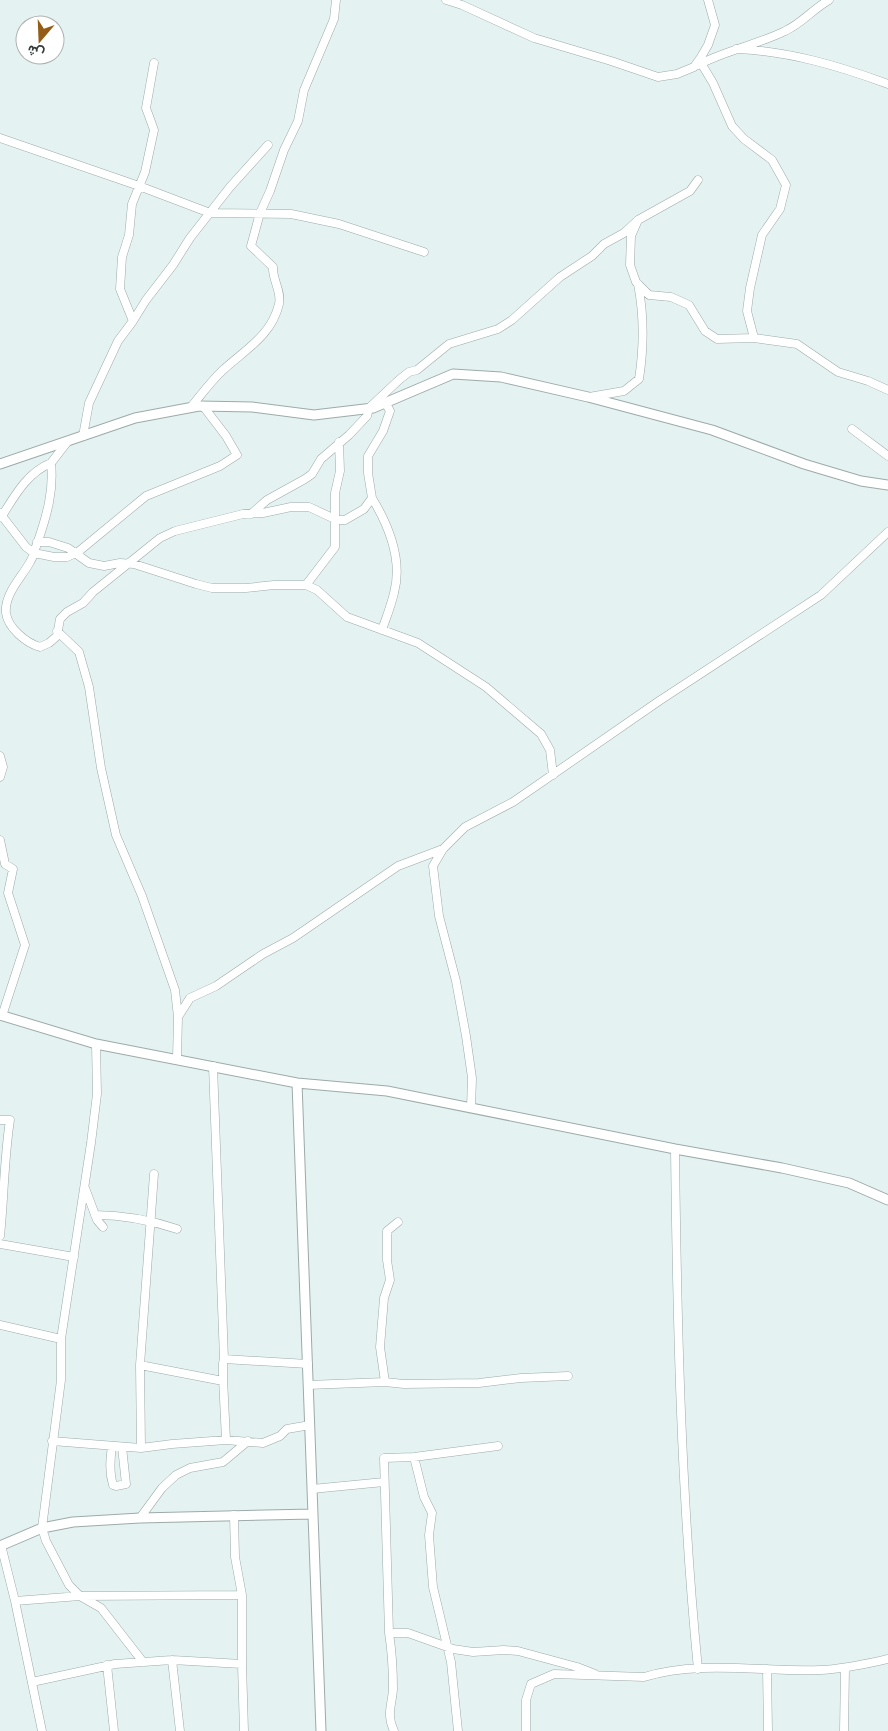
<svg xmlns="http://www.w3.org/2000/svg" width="888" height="1731" font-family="'PT Sans Narrow',Vazirmatn,sans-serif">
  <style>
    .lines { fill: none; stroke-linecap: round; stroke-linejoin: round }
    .minor-casing { stroke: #9daaa9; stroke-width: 9 }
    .tertiary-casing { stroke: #9daaa9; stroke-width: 11 }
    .minor { stroke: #fff; stroke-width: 8 }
    .tertiary { stroke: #fff; stroke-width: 9 }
  </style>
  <rect width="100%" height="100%" fill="#e4f2f1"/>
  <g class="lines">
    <g class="minor-casing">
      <path id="minor" d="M446 0 462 5 534 38 611 61 658 77 677 74 694 67 701 57 708 45 715 25 708 0
        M736 49C789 51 839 66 888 84
        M701 63 713 83 732 126 744 139 772 160 786 185 780 209 762 235 750 288 747 311 754 338
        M698 65C726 50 757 45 785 31 801 24 813 9 829 0
        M0 138 139 186 210 213 291 214 339 224 424 252
        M698 180 690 191 638 220 631 236 630 265 636 282 649 295 671 297 689 305 705 331 717 339 754 338 797 344 838 372 868 381 888 390
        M133 321 146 300 173 265 190 238 230 187 268 145
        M589 397 624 391 639 379C644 347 644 315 638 284
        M191 407C201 395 211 381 223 370 245 350 272 335 279 304 282 292 272 279 273 267L251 246 260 213 270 191 284 150 298 121 304 90 334 19 336 0
        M852 429 888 456
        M83 436 89 403 118 341 133 321 120 289 122 257 129 235 132 204 145 172 154 130 146 108 154 63
        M68 441 51 463C54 490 47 515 38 541 35 548 34 556 30 562 22 577 4 594 6 613 8 628 26 643 40 647L49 643 57 636 60 619 67 612 83 603 93 592 160 538 175 531 243 514 263 513 291 507H309L337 520H345L364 509 372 498 368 473V456L383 431 390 411 385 402
        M372 498C389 526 403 560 394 593 391 606 386 618 382 630
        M0 513 2 516C15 495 28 472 51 463
        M251 514 267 500 305 479 312 474 321 459 349 435 367 416 369 408 400 379 409 372 417 370 449 344 498 329 512 320 560 277 592 256 604 244 624 233 638 220
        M0 517 2 516 26 547 34 553 54 557H67L78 552 146 496 220 466 237 455 226 436 203 406
        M37 542H49L68 548 89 563 104 566 120 563 134 564 196 584 212 588H246L274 585H306L335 547V493L340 471 339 442
        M306 585 317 590 347 617 418 643 486 687 541 734 550 750 553 775
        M57 631 79 652 89 687 101 768 116 835 142 896 175 990 178 1017
        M0 756 3 767 0 777
        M0 840 5 864 13 869 8 893 25 945 2 1016
        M96 1044 97 1094 91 1143 61 1339V1380L42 1528 46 1541 69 1585 80 1596 101 1608 143 1662
        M177 1059 178 1017 190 998 216 986 263 954 293 938 398 866 443 849
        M213 1066 224 1359
        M471 1108 472 1078 466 1036 456 981 439 916 433 866 443 849 465 827 513 802 659 701 821 595 888 532
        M0 1120H10C4 1159 4 1198 0 1236
        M675 1149C677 1322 681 1496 698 1669
        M85 1188 97 1220 103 1227
        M95 1215C123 1215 150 1220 177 1229
        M0 1244 74 1257
        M0 1325 61 1339
        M140 1365 154 1174
        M385 1382 404 1384 479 1383 521 1378 568 1376
        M308 1385 385 1382 380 1347 384 1298 390 1280 387 1260V1231L398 1222
        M226 1440 263 1443 280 1436 287 1429 310 1425
        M52 1441 141 1448 140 1365 223 1381V1363L224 1359 308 1364
        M112 1446C110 1460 109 1472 113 1485L116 1486 126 1484 122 1447
        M141 1448 172 1444 226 1440 223 1378
        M414 1457 424 1497 432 1513 429 1535 433 1587 451 1662 458 1731
        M312 1489 384 1482
        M234 1515 235 1557 242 1595
        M140 1518 162 1488 176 1475 190 1468 223 1462 248 1441
        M1 1545 15 1601 42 1731
        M15 1601 80 1596 242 1595V1664
        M389 1633H408L453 1649 473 1652 504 1650 518 1651 577 1667 595 1674
        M172 1660 180 1731
        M107 1665 114 1731
        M767 1669 768 1731
        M32 1682 115 1664 172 1660 242 1664 244 1731
        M394 1731C386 1715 392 1705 393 1689 393 1670 392 1652 389 1633L384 1458 414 1457 498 1446
        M526 1731V1700L531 1684 554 1674 644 1677C700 1660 762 1672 820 1670 844 1669 865 1664 888 1659
        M844 1731 845 1669"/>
    </g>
    <g class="tertiary-casing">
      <path id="tertiary" d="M0 464 135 418 199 406 252 407 314 415 373 408 453 374 501 377 588 397 712 430 804 464 861 481 888 485
        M0 1015 96 1044 297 1083 387 1091 675 1149 782 1168 849 1183 888 1200
        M297 1083 321 1731
        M0 1546 42 1528 73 1522 140 1518 313 1514"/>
    </g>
    <use href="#minor" class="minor"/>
    <use href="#tertiary" class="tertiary"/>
  </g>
  <g transform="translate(40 40) rotate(199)"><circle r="24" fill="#ffffff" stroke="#afb1b1"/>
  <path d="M0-4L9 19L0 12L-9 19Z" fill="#945c17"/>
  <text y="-8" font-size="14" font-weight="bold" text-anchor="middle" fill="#363c3b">ش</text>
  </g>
</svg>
